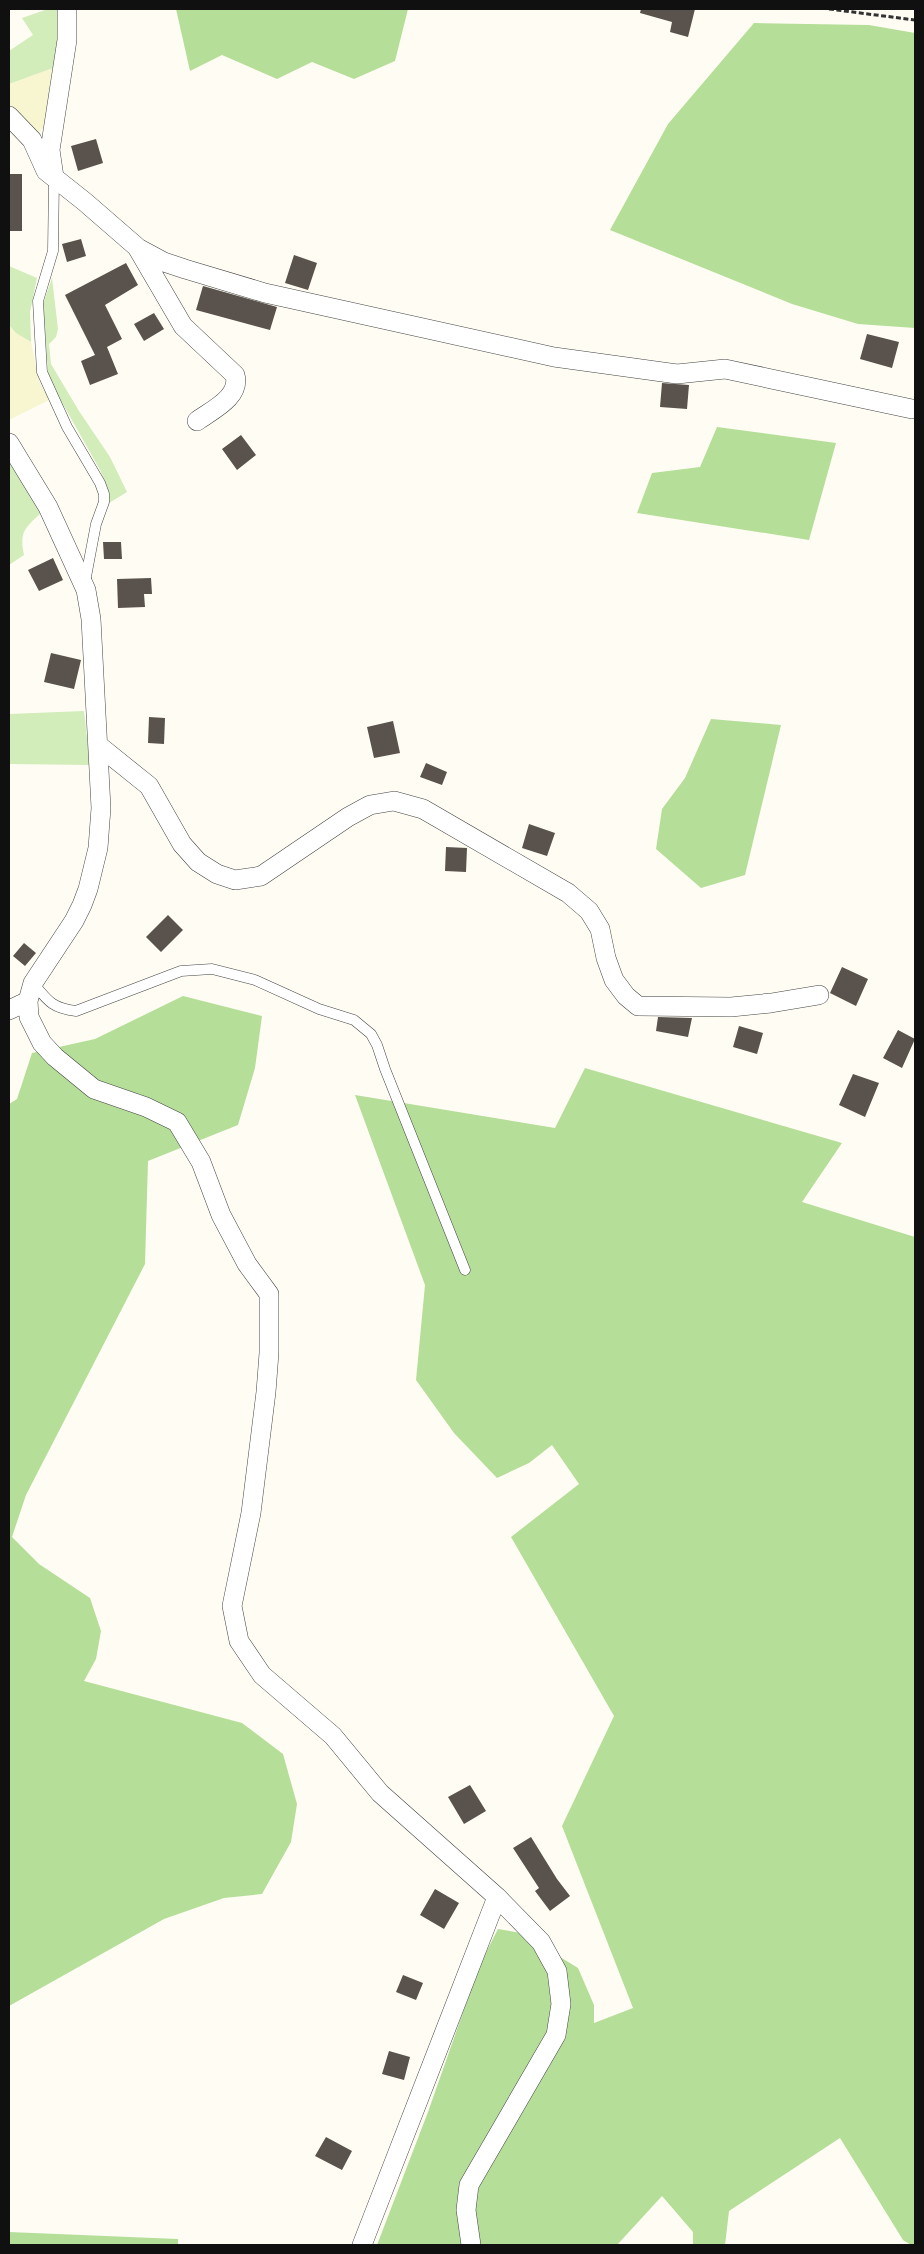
<svg xmlns="http://www.w3.org/2000/svg" width="924" height="2254" font-family="Spectral,serif">
  <style>
    .farmland { fill: #f7f6d1 }
    .green { fill: #d2ecba }
    .forest { fill: #b5de98 }
    .building { fill: #5a524c }
    .lines { fill: none; stroke-linecap: round; stroke-linejoin: round }
    .lane-casing { stroke: #434343; stroke-width: 11 }
    .street-casing { stroke: #434343; stroke-width: 20 }
    .path { stroke: #323232; stroke-width: 3; stroke-dasharray: 5 2.5; stroke-linecap: butt }
    .lane { stroke: #fff; stroke-width: 10 }
    .street { stroke: #fff; stroke-width: 19 }
  </style>
  <rect width="100%" height="100%" fill="#fffdf3"/>
  <path class="farmland" d="M53 68 45 126 39 133H35L9 107V84Z
    M9 325 16 333 31 342 39 381 49 400 9 420Z"/>
  <path class="green" d="M48 9H59L60 28 53 68 9 84V51L33 35 22 18Z
    M9 266 37 278 30 312 31 342 16 333 9 325Z
    M52 278 58 329 56 337 49 344 51 364 79 411 110 457 127 492 109 503 106 484 100 470 59 397 48 373 43 304Z
    M9 457 42 512C25 528 19 531 24 555L9 565Z
    M84 711 90 765 9 764V714Z"/>
  <path class="forest" d="M176 9H408L395 61 354 79 312 62 277 79 222 55 190 71Z
    M754 23 869 25 915 33V328L858 324 792 304 610 230 668 124Z
    M717 427 836 443 809 540 637 513 652 473 700 467Z
    M711 719 781 725 745 875 701 888 656 849 662 809 685 778Z
    M183 996 262 1016 255 1068 238 1125 148 1161 145 1264 26 1495 12 1537 39 1564 90 1598 101 1631 96 1659 84 1681 242 1723 283 1754 297 1804 291 1842 262 1894 224 1898 164 1919 9 2006V1104L17 1099 32 1053 95 1039Z
    M585 1068 842 1143 802 1202 915 1237V2245H911L903 2240 840 2138 729 2211 725 2245H693V2232L662 2196 617 2245H377L428 2112 480 1964 498 1929 521 1933 578 1968 594 2005V2023L633 2008 562 1826 614 1716 511 1537 579 1484 552 1445 529 1463 497 1478 454 1433 416 1380 425 1285 355 1095 555 1128Z
    M9 2232 178 2239V2245H9Z"/>
  <path class="building" d="M641 9H695L688 37 670 32 672 22 640 13Z
    M96 139 103 163 78 171 71 146Z
    M9 174H22V231H9Z
    M81 239 86 256 67 262 62 244Z
    M294 255 317 263 308 290 285 283Z
    M126 263 138 285 105 305 122 339 107 347 118 374 90 385 81 361 95 355 65 295Z
    M203 286 277 307 270 330 196 310Z
    M154 313 164 329 144 341 134 324Z
    M867 334 899 342 892 368 860 359Z
    M662 383 689 385 687 409 660 407Z
    M241 435 256 455 237 470 222 449Z
    M103 542H121L122 559H104Z
    M53 558 63 580 39 591 28 570Z
    M151 578 152 594H144L145 607 118 608 117 579Z
    M51 653 81 660 74 689 44 682Z
    M149 717 165 718 164 744 148 743Z
    M393 721 400 753 374 758 367 727Z
    M426 763 447 772 442 785 420 777Z
    M529 824 555 833 547 856 522 848Z
    M446 847 467 848 466 872 445 871Z
    M168 915 183 930 161 952 146 937Z
    M24 943 36 953 25 966 13 956Z
    M842 967 868 979 856 1006 830 993Z
    M658 1017 692 1018 688 1037 656 1031Z
    M739 1026 763 1033 757 1054 733 1047Z
    M898 1030 915 1039 902 1068 883 1058Z
    M853 1074 879 1083 865 1117 839 1105Z
    M470 1785 486 1811 464 1824 448 1797Z
    M531 1837 557 1879 570 1896 550 1911 535 1891 539 1888 513 1848Z
    M435 1889 459 1903 444 1929 420 1915Z
    M403 1975 423 1983 416 2000 396 1992Z
    M389 2051 410 2057 404 2080 382 2074Z
    M326 2137 352 2151 342 2170 315 2156Z"/>
  <g class="lines">
    <g class="lane-casing">
      <path id="lane" d="M54 178 53 251 38 301 42 372 67 427 100 483 104 494V502L96 524 85 582
        M33 983C48 1001 52 1008 76 1011L181 971 212 969 255 980 319 1009 354 1020 371 1034 377 1045 385 1069 465 1270"/>
    </g>
    <g class="street-casing">
      <path id="street" d="M9 116 32 140 46 171 85 202 138 248 164 262 185 269 265 293 554 357 677 374 725 369 912 409
        M54 177 50 150 67 40V9
        M138 249 183 326 235 375C241 397 212 410 197 421
        M9 443 48 507 86 590 91 619 101 808 98 848 88 889 82 905 74 921 33 983 28 1001 29 1017 42 1043 55 1057 94 1089 146 1107 177 1122 201 1162 221 1215 247 1264 269 1294V1353L266 1392 251 1513 232 1606 239 1641 262 1675 333 1736 380 1793 497 1897 541 1942 557 1971 561 2004 556 2035 469 2185 466 2210 471 2245
        M98 745 149 786 182 844 198 862 217 874 235 880 261 876 348 817 370 805 394 801 423 809 568 893 589 911 600 929 606 958 614 980 626 996 638 1006 731 1007 771 1003 819 995
        M9 1010 28 1001
        M362 2245 497 1897"/>
    </g>
    <path class="path" d="M829 9 915 20"/>
    <use href="#lane" class="lane"/>
    <use href="#street" class="street"/>
  </g>
  <rect width="924" height="2254" fill="none" stroke="#101010" stroke-width="20"/>
</svg>
